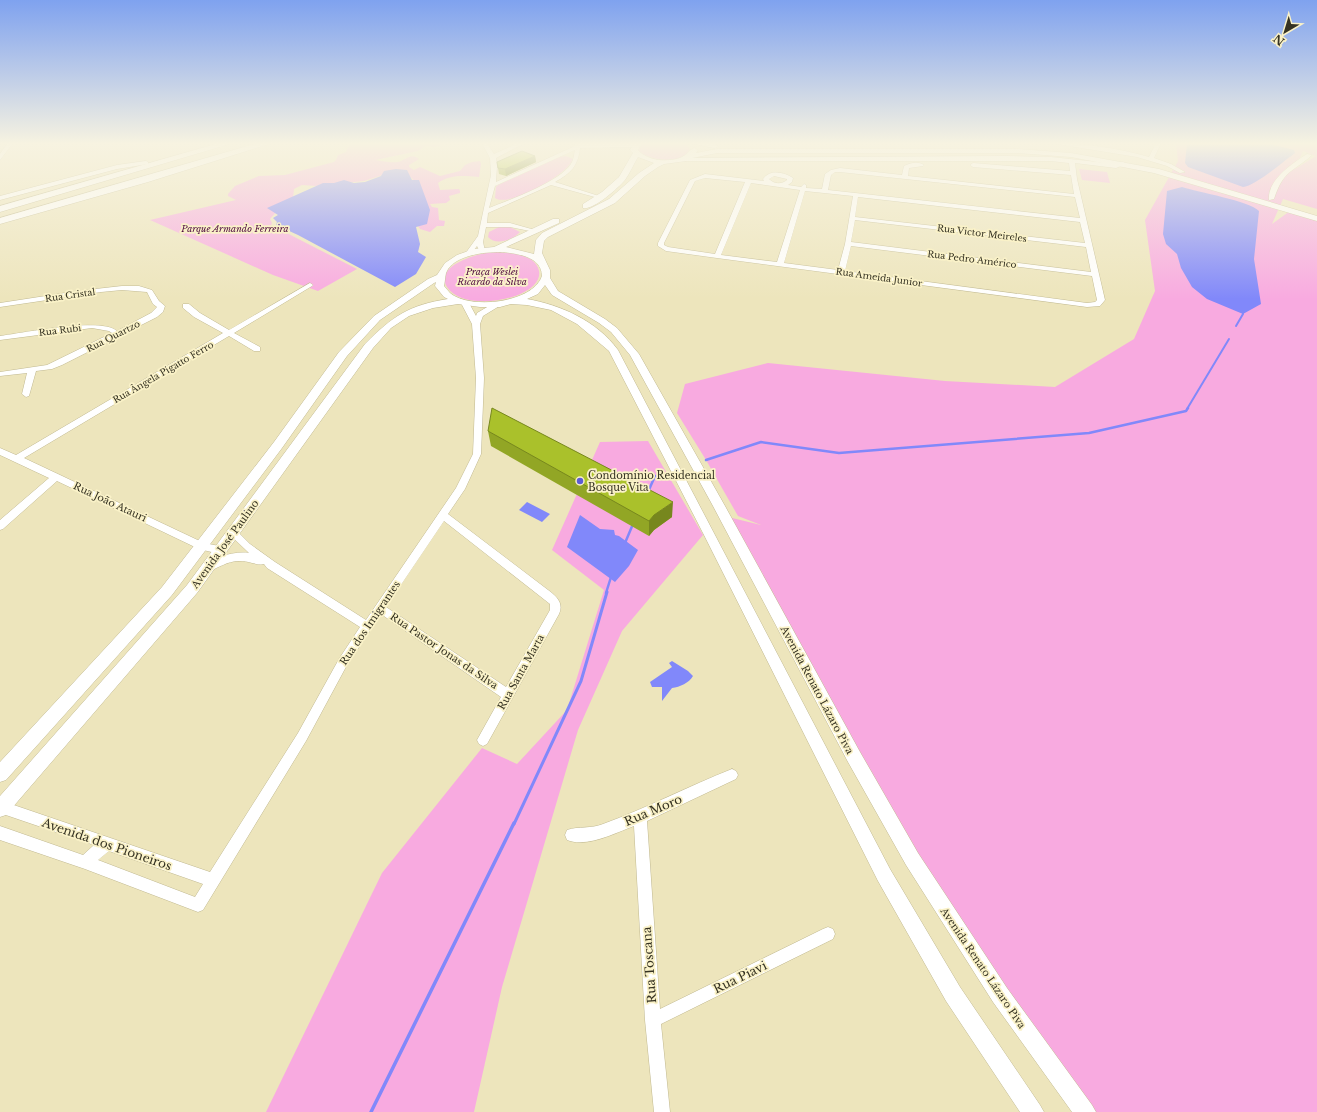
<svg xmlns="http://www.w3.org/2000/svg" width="1317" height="1112" font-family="'Libre Baskerville',serif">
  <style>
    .green { fill: #f8aae0; fill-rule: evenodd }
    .water { fill: #8188fa }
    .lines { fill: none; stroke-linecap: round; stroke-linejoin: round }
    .stream-far3 { stroke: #8188fa; stroke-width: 2 }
    .stream-far2 { stroke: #8188fa; stroke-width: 2.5 }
    .stream-far1 { stroke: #8188fa; stroke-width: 3 }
    .stream { stroke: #8188fa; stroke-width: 3.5 }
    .minor-casing { stroke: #c1b991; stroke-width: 1 }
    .major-casing { stroke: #c1b991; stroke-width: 1 }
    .highway-casing { stroke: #c1b991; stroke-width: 1 }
    .minor { fill: #fff; fill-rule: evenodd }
    .major { fill: #fff; fill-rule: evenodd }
    .highway { fill: #fff; fill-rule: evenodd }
    .wall { fill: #92a625 }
    .shaded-wall { fill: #77871e }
    .building { fill: #aac12b; stroke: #77871e }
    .poi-dot { fill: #5c5cd4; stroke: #faf2c8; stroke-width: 1.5 }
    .labels { text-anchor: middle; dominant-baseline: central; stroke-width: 3.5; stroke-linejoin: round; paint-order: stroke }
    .far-park-label { font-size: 9px; font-style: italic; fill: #4d073f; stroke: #faf2c8 }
    .far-street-label { font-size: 9px; fill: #353222; stroke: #faf2c8 }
    .poi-label { font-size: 10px; fill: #353222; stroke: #faf2c8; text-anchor: start }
    .street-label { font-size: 10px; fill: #353222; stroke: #faf2c8 }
    .near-street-label { font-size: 12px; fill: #353222; stroke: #faf2c8 }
  </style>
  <rect width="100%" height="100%" fill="#ede5bc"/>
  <path class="green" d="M350 143H449L434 147 425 146 418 151 375 160C381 161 392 163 398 162 406 160 411 152 419 159L409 165V167L414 170 420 167 440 176 460 171 465 165 472 162 480 161 481 164 479 177C464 176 451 174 438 183L440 190 459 189 460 191V193L449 196 450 200 446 203 430 204 432 207 438 208 439 220 445 221 444 226H437L430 232 420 229 418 226 419 186 407 173 395 171 364 181 317 186 302 185 294 189 293 198 278 210 270 219 272 223 271 225 357 269 318 291 273 275 150 220 236 200 228 196V194L235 186 259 176 285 175 334 162 336 160 338 155 346 152Z
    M642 143H686L690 149C683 165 649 161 639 151L640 146Z
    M1176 143H1317V209L1283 199 1272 224 1290 211 1317 219V1112H1087L874 794 724 516 761 525 738 516 706 460 677 413 685 384 768 363 945 381 1055 387 1134 339 1155 291 1145 220 1178 161ZM1303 151 1316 156 1295 169Z
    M566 156 573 159C567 175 509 208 495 198L496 187 498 185 559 157Z
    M1079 169 1107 172 1110 183 1082 180Z
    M499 227H510L520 232C513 240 496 246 488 237L489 232Z
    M491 252C505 252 536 253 539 271 540 276 538 281 534 285 518 302 462 310 447 287 434 265 478 254 491 252Z
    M648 441 703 535 622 631 578 730 502 987 474 1112H266L382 873 482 748 517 764 567 710 604 590 552 550 600 442Z"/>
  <path class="water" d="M1187 143H1267L1294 150 1295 153C1284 161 1255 186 1243 187L1188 167 1185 163Z
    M396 169 407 170 412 180H419L430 210 427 224 416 227 420 244 418 252 426 257 416 274 395 287 298 235 276 225 277 222 273 218 278 215 267 208 323 183H334L344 180 354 183 365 182 381 176 384 171Z
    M1182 187C1197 192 1250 201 1259 211L1254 259 1261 304 1243 314 1207 299 1192 287 1181 268 1177 254 1166 244 1163 234 1167 191Z
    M527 502 550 514 542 522 519 510Z
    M580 515 600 529 614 530 615 535 619 536 638 550 629 566 615 582 567 547Z
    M672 661 688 671 693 676C689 683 680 687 672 688L662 701V687H652L650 682 672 667 669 663Z"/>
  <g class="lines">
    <path class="stream-far3" d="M1236 326 1243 314V311
      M1187 409 1229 339"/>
    <path class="stream-far2" d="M706 460 761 442 839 453 1089 433 1186 411 1188 408
      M648 492 655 476
      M625 543 633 524
      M606 593 611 577"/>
    <path class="stream-far1" d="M514 824 581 681 607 592"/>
    <path class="stream" d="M371 1112 514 823"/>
    <g class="minor-casing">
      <path id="minor" d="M8 143H13L0 160V154Z
        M482 143H487L494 154 518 143H525L496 158 497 166 496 182 575 146V143H636L639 145 636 147 580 148C578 166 571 173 555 182L602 197V199L551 185 488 213 487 223H510L535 230V232L510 227H486L483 242 485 251 480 252 477 246 470 255 468 256 465 254 478 236 491 175 490 158ZM575 150C574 154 574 158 572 162 563 181 509 200 489 208L495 186Z
        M1051 143C1084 143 1117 148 1149 157L1156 143H1161L1154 158 1171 164 1185 172 1180 173 1167 166 1137 157Z
        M1307 154 1312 155C1292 173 1284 169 1274 199L1269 200C1267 180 1293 163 1307 154Z
        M1007 156 1051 157 1116 164 1123 162 1126 164 1116 168 1075 163 1077 179 1105 300 1100 306 1087 307 717 258 666 251 658 246V243L690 180 705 174 764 181 763 179C770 169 784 172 793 178L792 182 788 185 801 187 804 184 806 185V188L822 189 825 174 831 170 840 168 902 175 904 166C910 163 918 161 924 165L923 166 909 168 908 176 1074 194 1071 175 973 167 970 165 973 163 1070 171 1069 163 1051 161H683L681 160V158ZM835 172H840L1075 197 1080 218 828 190 831 175ZM774 176 787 179V180C781 185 774 184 769 179ZM705 178 745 182 715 254 668 247 664 245V243L695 181ZM751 183 800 190 777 262 721 255ZM805 191 853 196 845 244 838 270 784 263ZM858 197 1080 222 1085 243 855 217ZM855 220 1086 247 1091 272 851 242ZM851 246 1092 276 1097 300 1095 302 1087 303 845 271Z
        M146 161 148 162V164L117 169 0 200V196L117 165Z
        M310 283 313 285 312 286 234 333 260 347V351H254L229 336 24 458 204 543 224 547 225 550 224 553 220 554 199 549 57 481 3 529 0 530V520L49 478 0 455V448L16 455 223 333 194 317 183 308V304H189L200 313 229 330Z
        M122 286H139L152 290 159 301 165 306 163 312 157 317 62 365 52 369 36 371 29 396 26 397 22 394 27 373 0 376V372L47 365 112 333 109 331 92 328 0 340V336C24 333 101 317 117 331L151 313 157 307 153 304 147 292 122 290 101 292 0 307V303L78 291Z
        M462 301H468L476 316 477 313 494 303H497L501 305 483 316 480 324 484 378 481 454 465 489 448 514 552 593C559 599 563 605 559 614L487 744 483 746 479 744 477 740 501 697 381 614 347 665 306 741 203 910 198 912 85 869 0 840V826L83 855 94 845 0 813V801H2L210 872 298 733 339 659 360 627 267 568 264 564C257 566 247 560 239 561 227 561 219 568 208 571L204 570 203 567 204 564C218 557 233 551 249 553L228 533 230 530H236L250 544 275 562 366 620 456 488 473 454 476 378 472 324 461 303ZM444 521 550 604V610L506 687 386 607ZM109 851 203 884 195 897 98 860Z
        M732 769 736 771 738 775 736 779 647 821 660 1009 823 929 828 927 833 929 835 934 833 939 661 1024 670 1112H654L645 1020 634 826C615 833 587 848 567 840L565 835 567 830C579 826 591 829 603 824 647 808 689 786 732 769Z"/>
    </g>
    <g class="major-casing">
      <path id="major" d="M635 143H642L638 150C647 161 669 163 682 157 687 155 689 150 694 148L698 150 696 153 717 149H1018L1071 153 1159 169 1317 216V221L1154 173 1071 157 1018 153H717L692 158 686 161 664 164 658 167 645 176 615 203 548 237 544 241 542 253 550 270V278L558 291 605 319 617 328 639 354 725 506 860 752 918 853 1007 988 1092 1105 1096 1112H1072L993 1002 906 865 848 762 713 506 630 355 611 332 599 323 552 295 545 285 538 294 527 299C561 305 597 321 618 350L890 869 960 987 1040 1105 1044 1112H1020L946 1001 878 881 703 533 609 351 577 324 551 310 527 305 511 304 500 307H480L458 304 433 308 409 316 391 328 373 348 197 593 6 815 0 817V796L187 585 365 344C393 316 409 305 448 299L444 297 435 286 436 282 434 283 380 320 347 356 282 448 172 595 6 780 0 782V762L162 587 274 442 339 352 374 316 428 279 437 275 445 263 457 255 474 249 494 247 553 219H559V223L506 247 534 254 536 240 542 233 609 199 639 173 654 163 638 157C633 165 630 173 625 180 618 188 594 210 583 208V204L602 192 619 177 633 153 630 150ZM500 252C515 253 542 256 542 276 533 303 470 310 450 293 448 291 446 288 444 286 445 282 445 277 446 273 453 255 485 252 500 252Z
        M690 143H712L718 146 715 148Z"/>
    </g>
    <g class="highway-casing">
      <path id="highway" d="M219 143H233L0 212V206Z
        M258 143H272L148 182 0 224V218Z"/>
    </g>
    <use href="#minor" class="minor"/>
    <use href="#major" class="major"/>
    <use href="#highway" class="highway"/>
  </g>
  <path class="wall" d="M535 156 536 162 506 176 499 174 497 162Z
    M488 431 672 517 654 530 649 536 491 446Z"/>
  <path class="shaded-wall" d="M535 156 536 162 506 176 505 169Z
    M673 502 672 517 654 530 649 536V521L654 515Z"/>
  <path class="building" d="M522 151 535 156 505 169 498 168 497 162Z
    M492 408 673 502 654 515 649 521 488 431Z"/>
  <linearGradient id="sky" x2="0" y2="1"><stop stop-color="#7fa2ef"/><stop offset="0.48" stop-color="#f7f3e1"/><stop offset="1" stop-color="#f7f3e1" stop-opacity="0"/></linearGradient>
  <rect width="1317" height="299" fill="url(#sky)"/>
  <circle class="poi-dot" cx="580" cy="481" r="4"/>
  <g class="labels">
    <g class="far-park-label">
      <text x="235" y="228">Parque Armando Ferreira</text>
      <text x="492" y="271">Praça Weslei<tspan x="492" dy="10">Ricardo da Silva</tspan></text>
    </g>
    <g class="far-street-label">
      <text transform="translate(982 233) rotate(7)">Rua Victor Meireles</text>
      <text transform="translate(972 259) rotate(7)">Rua Pedro Américo</text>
      <text transform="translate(879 277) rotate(8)">Rua Ameida Junior</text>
      <text transform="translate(70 295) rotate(-8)">Rua Cristal</text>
      <text transform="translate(60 330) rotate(-7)">Rua Rubi</text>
      <text transform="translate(113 336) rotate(-27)">Rua Quartzo</text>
      <text transform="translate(163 372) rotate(-30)">Rua Ângela Pigatto Ferro</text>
    </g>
    <g class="poi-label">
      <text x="588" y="475">Condomínio Residencial<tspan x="588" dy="12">Bosque Vita</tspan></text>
    </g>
    <g class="street-label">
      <text transform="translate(110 502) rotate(25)">Rua João Atauri</text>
      <text transform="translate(225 544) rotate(-54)">Avenida José Paulino</text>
      <text transform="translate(370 623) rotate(-56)">Rua dos Imigrantes</text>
      <text transform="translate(444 651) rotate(34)">Rua Pastor Jonas da Silva</text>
      <text transform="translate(521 672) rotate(-61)">Rua Santa Marta</text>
      <text transform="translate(817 690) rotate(62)">Avenida Renato Lázaro Piva</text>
      <text transform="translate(983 968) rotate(56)">Avenida Renato Lázaro Piva</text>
    </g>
    <g class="near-street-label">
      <text transform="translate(653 810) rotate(-23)">Rua Moro</text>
      <text transform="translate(107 844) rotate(19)">Avenida dos Pioneiros</text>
      <text transform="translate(649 965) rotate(-94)">Rua Toscana</text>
      <text transform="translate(740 977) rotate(-26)">Rua Piavi</text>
    </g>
  </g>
  <g transform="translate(1285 32) rotate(218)" stroke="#faf2c8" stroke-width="3" paint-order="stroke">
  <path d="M0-3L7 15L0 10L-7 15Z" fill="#353222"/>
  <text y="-6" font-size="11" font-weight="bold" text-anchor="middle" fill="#353222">N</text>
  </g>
</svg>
